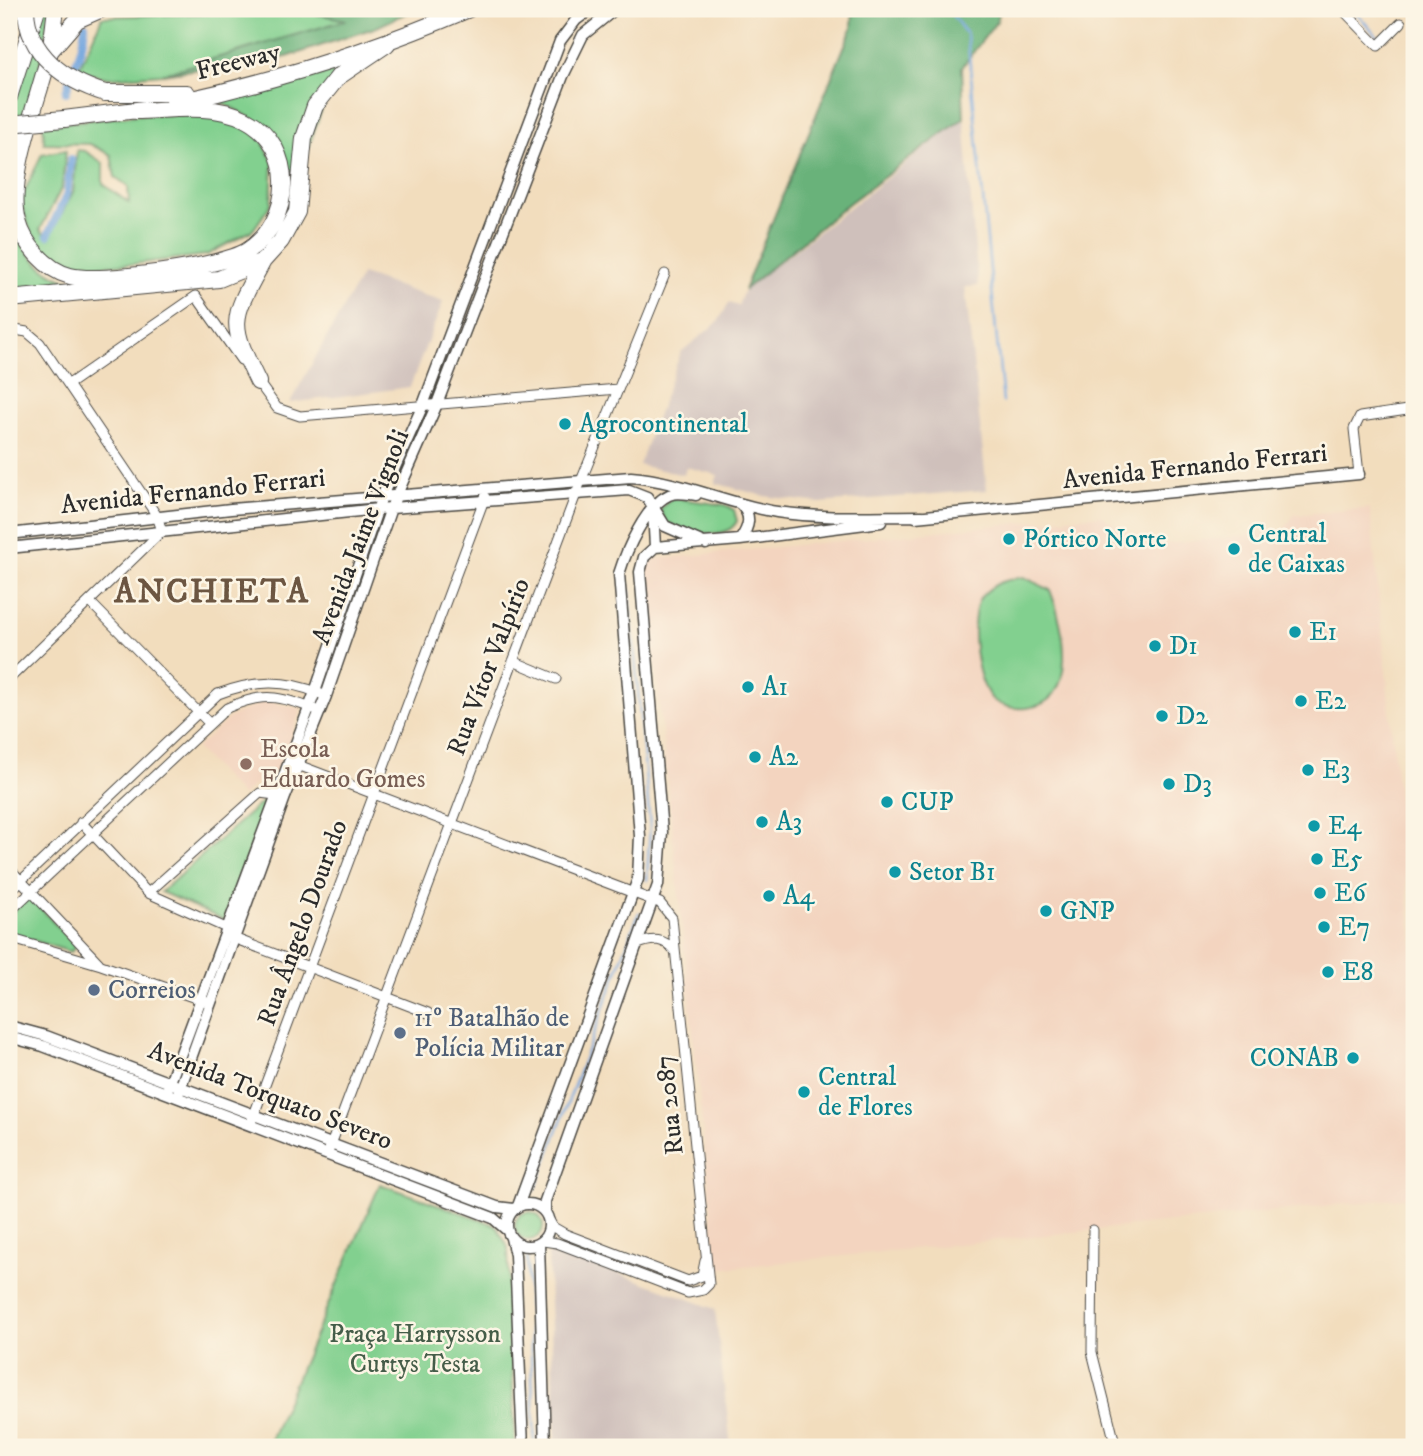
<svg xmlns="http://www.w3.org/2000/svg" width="1423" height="1456" font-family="'IM FELL DW Pica',serif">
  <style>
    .built { fill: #f3d4bf }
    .industrial { fill: #cfc0bb }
    .green { fill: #82d08f; stroke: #567e5d; stroke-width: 2 }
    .forest { fill: #69b27a; stroke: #4a6e52; stroke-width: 2 }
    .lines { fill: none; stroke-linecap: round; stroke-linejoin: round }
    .stream { stroke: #72a5de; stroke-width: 2.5 }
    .canal { stroke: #72a5de; stroke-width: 8 }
    .minor-casing { stroke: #494641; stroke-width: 11 }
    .tertiary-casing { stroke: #494641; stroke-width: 13 }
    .motorway-casing { stroke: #494641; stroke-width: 18 }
    .minor { stroke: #fff; stroke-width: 9 }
    .tertiary { stroke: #fff; stroke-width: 10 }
    .motorway { stroke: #fff; stroke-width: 16 }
    .motorway-bridge-casing { stroke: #494641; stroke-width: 18; stroke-linecap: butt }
    .motorway-bridge { stroke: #fff; stroke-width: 16 }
    .culture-dot { fill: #0f9aa8; stroke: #fcf5e5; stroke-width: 2.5 }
    .education-dot { fill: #8d6e63; stroke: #fcf5e5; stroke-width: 2.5 }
    .service-dot { fill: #5c6f8a; stroke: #fcf5e5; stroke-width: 2.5 }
    .labels { text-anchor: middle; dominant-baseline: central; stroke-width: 5; stroke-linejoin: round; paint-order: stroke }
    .street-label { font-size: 26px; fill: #2b2b2b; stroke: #fcf5e5 }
    .culture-label { font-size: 26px; fill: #0d838f; stroke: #fcf5e5; text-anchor: start }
    .education-label { font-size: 26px; fill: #785e54; stroke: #fcf5e5; text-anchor: start }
    .service-label { font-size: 26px; fill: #4e5e75; stroke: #fcf5e5; text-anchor: start }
    .park-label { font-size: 26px; fill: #455d49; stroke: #fcf5e5 }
    .district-label { font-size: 33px; font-weight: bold; letter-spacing: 2px; fill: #6c5642; stroke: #fcf5e5 }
  </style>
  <rect width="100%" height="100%" fill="#fcf5e5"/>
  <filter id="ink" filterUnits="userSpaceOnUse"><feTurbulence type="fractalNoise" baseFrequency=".0143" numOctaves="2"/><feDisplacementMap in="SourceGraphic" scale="14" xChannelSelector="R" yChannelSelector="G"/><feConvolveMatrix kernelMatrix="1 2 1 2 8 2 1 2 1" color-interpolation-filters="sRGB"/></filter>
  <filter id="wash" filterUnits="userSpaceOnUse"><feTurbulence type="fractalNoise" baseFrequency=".00686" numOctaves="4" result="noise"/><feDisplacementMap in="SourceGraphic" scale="28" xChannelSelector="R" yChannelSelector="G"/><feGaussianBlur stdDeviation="1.57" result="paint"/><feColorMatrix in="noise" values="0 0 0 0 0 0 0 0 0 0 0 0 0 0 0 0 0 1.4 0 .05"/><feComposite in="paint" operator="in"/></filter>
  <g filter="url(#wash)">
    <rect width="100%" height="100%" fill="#f2ddbd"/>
    <path class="built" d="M1370 508 1414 958V1197L717 1269 645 564 656 559 1101 515 1143 546 1282 532 1294 515Z
      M266 701 301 709 275 780 257 782 242 796 196 748 230 717Z"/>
    <path class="industrial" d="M964 118 978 286 965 287 987 490 819 503 764 496 715 483 718 475 686 467 684 475 639 465 681 352 718 322 729 303 738 306 744 290Z
      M362 274 443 302 410 387 290 403Z
      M554 1249 715 1309 731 1447H556L548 1255Z"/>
    <path class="green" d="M43 9H50L38 75 9 173V118Z
      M298 10 348 20 162 74 108 78 78 71 102 17Z
      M335 71 294 189C274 129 270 126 214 99Z
      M212 114 243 124 262 140 273 162 271 204 253 230 207 255 133 264 71 267 47 255 32 236 20 201 42 154 66 150 62 187 40 230 49 238 73 192 77 150 85 151 103 163V184L129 203 128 186 115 177 111 155 90 144 44 143 43 125 137 115Z
      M9 217C24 257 48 281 91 286L9 295Z
      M672 498 725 505 734 510 737 521C725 544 685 530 666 522L660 509Z
      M1024 577 1050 590C1064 624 1081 702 1027 708 1016 709 1006 708 996 702 975 690 967 615 981 597 994 582 1006 580 1024 577Z
      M263 801 267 802 224 920 161 892Z
      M29 895 75 946 71 952 9 933V916Z
      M380 1184 496 1225 508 1247 515 1447H267Z
      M515 1226a14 14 0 1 1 28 0a14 14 0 1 1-28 0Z"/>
    <path class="forest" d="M410 9 411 11 377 27 287 57 162 74 346 20 298 10Z
      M853 9H999L997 21 962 67 964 118 849 203 744 290 852 28Z"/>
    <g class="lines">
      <path class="stream" d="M948 9 967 35 1003 402
        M1353 9 1380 39
        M1414 76V77
        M629 590 650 826 647 880
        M535 1190 639 913
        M527 1257 535 1447"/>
      <path class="canal" d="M66 92C73 66 83 53 85 25
        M48 235 67 194 71 159"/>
    </g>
  </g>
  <g filter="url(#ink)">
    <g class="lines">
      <g class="minor-casing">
        <path id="minor" d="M1342 9 1378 46 1401 23
          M9 329 27 332 40 343 157 516 162 531 9 679
          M256 379 277 408 300 416 618 389
          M69 384 196 296 241 360
          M1359 474 1354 429 1360 417 1414 409
          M90 602 208 722
          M513 661 556 679
          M298 765 660 903 672 918 709 1284 703 1290 688 1293 557 1243 543 1241
          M81 822 148 893 226 928 236 939 428 1013
          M9 868 99 963
          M9 892 218 694C255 680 285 679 321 694
          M148 893 260 793 283 796
          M9 912 227 708C262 692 280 696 314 709
          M9 938 101 965 207 1002
          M638 944C653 938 664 938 675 951
          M252 1120 485 497
          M329 1150 581 481 665 274
          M549 1220 553 1227 565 1234 688 1281 702 1276 705 1261
          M1093 1230 1092 1352 1116 1447"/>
      </g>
      <g class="tertiary-casing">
        <path id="tertiary" d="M739 503C753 515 749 527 740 540
          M653 510 655 547
          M915 517 1359 474
          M9 534 231 509 631 477C682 481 727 504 777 512 824 519 874 516 922 516
          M655 547 740 540 881 522
          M9 548 378 509 629 490 647 497 665 526 706 544
          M9 1026 46 1036 497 1207 514 1209
          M9 1037 43 1046 493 1218 508 1231
          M166 1093 315 692 382 496 423 405 560 41 576 20 591 9
          M177 1097 285 797 326 696 391 508 437 404 563 76 583 35 615 9
          M507 1225a21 21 0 1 1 42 0a21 21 0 1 1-42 0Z
          M518 1206 638 879 640 836 619 574C626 551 646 505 669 495 677 491 687 494 696 495
          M545 1212V1201L658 885 662 832 640 572 644 557 655 547
          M511 1238 515 1255 523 1447
          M539 1244 545 1447"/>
      </g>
      <g class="motorway-casing">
        <path id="motorway" d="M56 9C54 23 53 37 50 51 40 97 6 176 18 221 24 244 46 270 70 276 100 284 221 267 247 251 293 222 298 146 245 119 213 103 171 110 136 111
          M51 50 77 20 102 9
          M105 93H187
          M9 97 37 9
          M174 103C277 81 373 50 469 9
          M64 119 145 109
          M9 299 219 279 263 261 281 241 297 212 304 138 315 106 338 77 387 44
          M258 382C228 321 231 320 263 261"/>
      </g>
      <use href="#minor" class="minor"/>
      <use href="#tertiary" class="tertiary"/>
      <use href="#motorway" class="motorway"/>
      <g class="motorway-bridge-casing">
        <path id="motorway-bridge" d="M26 9C27 55 66 81 105 93
          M9 124 64 119"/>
      </g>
      <use href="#motorway-bridge" class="motorway-bridge"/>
    </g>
  </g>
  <g class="culture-dot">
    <circle cx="565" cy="424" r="7"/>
    <circle cx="1009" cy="539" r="7"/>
    <circle cx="1234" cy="549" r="7"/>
    <circle cx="1295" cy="632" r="7"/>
    <circle cx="1155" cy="646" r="7"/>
    <circle cx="748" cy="687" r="7"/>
    <circle cx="1301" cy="701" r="7"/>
    <circle cx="1162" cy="716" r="7"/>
    <circle cx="755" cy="757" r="7"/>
    <circle cx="1308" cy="770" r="7"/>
    <circle cx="1169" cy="784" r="7"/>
    <circle cx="887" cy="802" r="7"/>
    <circle cx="762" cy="822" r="7"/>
    <circle cx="1314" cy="826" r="7"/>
    <circle cx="1317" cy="859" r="7"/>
    <circle cx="895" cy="872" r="7"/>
    <circle cx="1320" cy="893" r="7"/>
    <circle cx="769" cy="896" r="7"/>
    <circle cx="1046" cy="911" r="7"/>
    <circle cx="1324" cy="927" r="7"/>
    <circle cx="1328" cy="972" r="7"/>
    <circle cx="1353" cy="1058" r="7"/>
    <circle cx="804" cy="1092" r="7"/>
  </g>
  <circle class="education-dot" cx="246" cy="764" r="7"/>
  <g class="service-dot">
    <circle cx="94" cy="990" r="7"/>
    <circle cx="400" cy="1033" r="7"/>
  </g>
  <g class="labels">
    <g class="street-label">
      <text transform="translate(238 62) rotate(-14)">Freeway</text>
      <text transform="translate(1195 467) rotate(-6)">Avenida Fernando Ferrari</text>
      <text transform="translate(193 492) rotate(-6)">Avenida Fernando Ferrari</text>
      <text transform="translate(361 537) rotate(-69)">Avenida Jaime Vignoli</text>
      <text transform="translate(489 667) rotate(-69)">Rua Vítor Valpírio</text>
      <text transform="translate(303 923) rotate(-70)">Rua Ângelo Dourado</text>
      <text transform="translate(270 1096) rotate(21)">Avenida Torquato Severo</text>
      <text transform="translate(670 1105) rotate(-96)">Rua 2087</text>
    </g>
    <g class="culture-label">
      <text x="579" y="424">Agrocontinental</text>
      <text x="1248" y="534">Central<tspan x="1248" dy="30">de Caixas</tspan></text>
      <text x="1023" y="539">Pórtico Norte</text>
      <text x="1309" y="632">E1</text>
      <text x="1169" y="646">D1</text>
      <text x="762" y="687">A1</text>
      <text x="1315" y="701">E2</text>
      <text x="1176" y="716">D2</text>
      <text x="769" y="757">A2</text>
      <text x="1322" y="770">E3</text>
      <text x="1183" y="784">D3</text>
      <text x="901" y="802">CUP</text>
      <text x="776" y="822">A3</text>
      <text x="1328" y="826">E4</text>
      <text x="1331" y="859">E5</text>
      <text x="909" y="872">Setor B1</text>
      <text x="1334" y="893">E6</text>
      <text x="783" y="896">A4</text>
      <text x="1060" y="911">GNP</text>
      <text x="1338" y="927">E7</text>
      <text x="1342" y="972">E8</text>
      <text x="1339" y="1058" text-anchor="end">CONAB</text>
      <text x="818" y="1077">Central<tspan x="818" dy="30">de Flores</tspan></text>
    </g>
    <g class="education-label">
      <text x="260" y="749">Escola<tspan x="260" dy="30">Eduardo Gomes</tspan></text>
    </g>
    <g class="service-label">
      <text x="108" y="990">Correios</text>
      <text x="414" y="1018">11º Batalhão de<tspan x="414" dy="30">Polícia Militar</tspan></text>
    </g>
    <g class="park-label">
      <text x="415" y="1334">Praça Harrysson<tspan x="415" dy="30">Curtys Testa</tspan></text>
    </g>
    <g class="district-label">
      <text x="212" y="592">ANCHIETA</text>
    </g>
  </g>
  <rect width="1423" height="1456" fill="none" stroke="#fcf5e5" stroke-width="35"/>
</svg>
